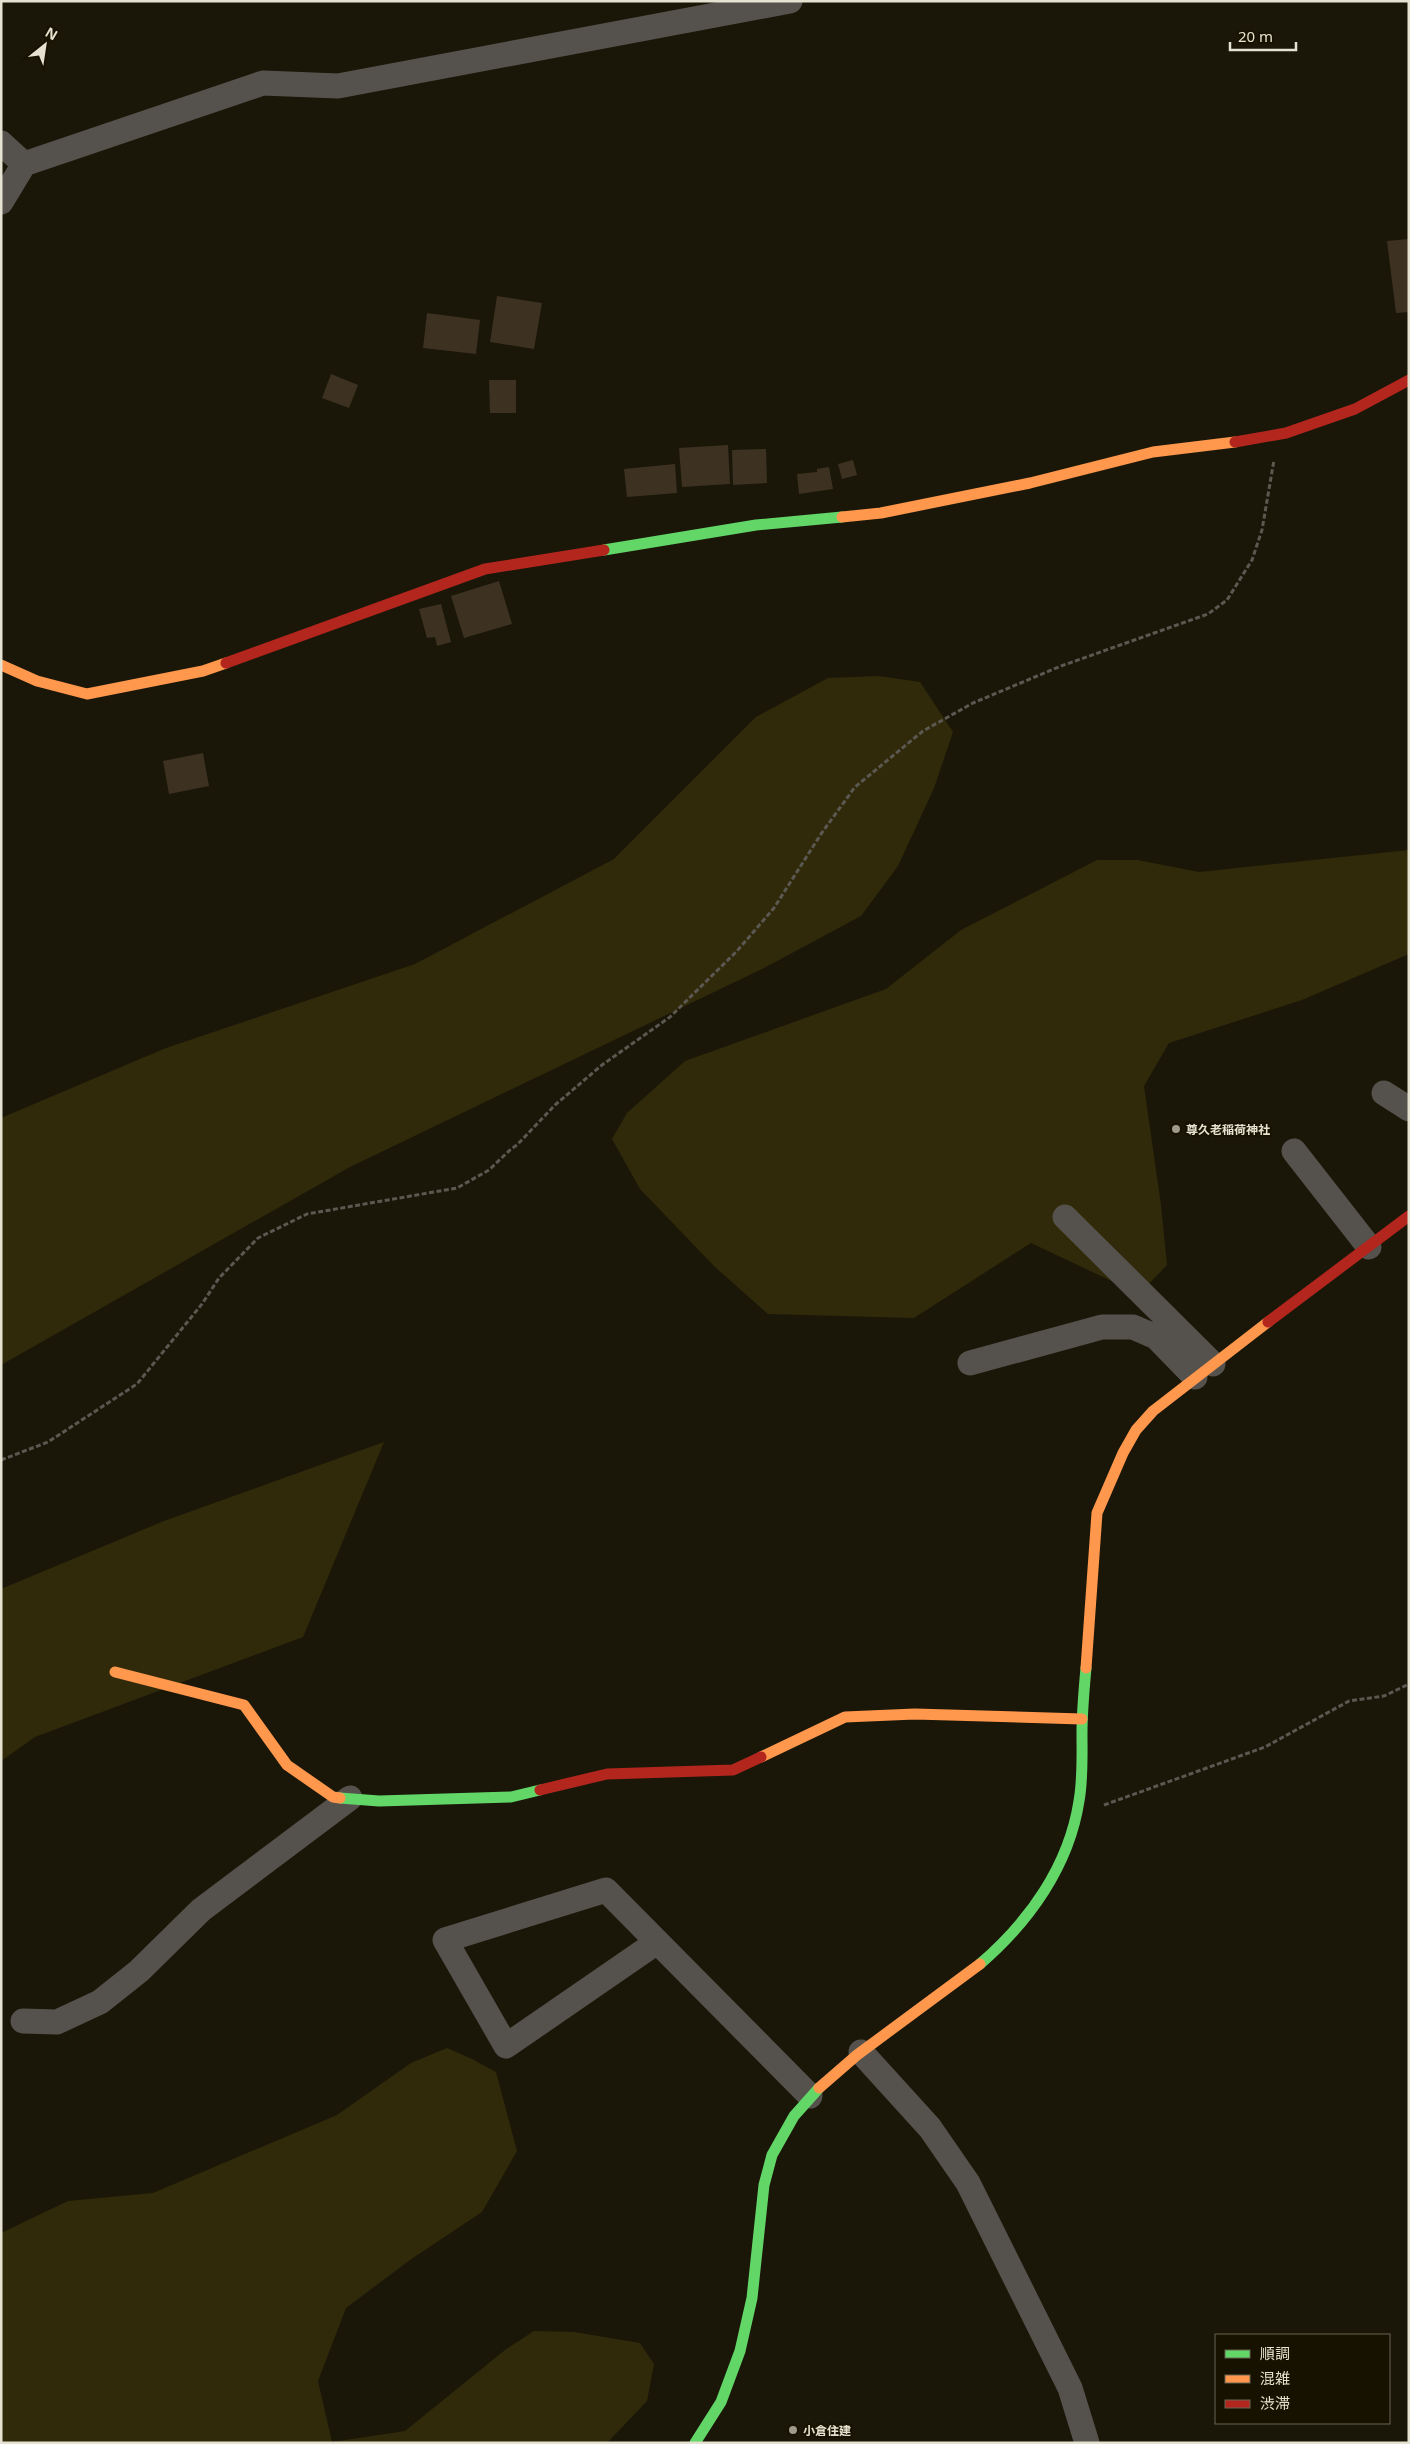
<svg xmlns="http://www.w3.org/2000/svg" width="1410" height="2444" font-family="'Noto Sans','Noto Sans JP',sans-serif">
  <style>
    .green { fill: #302a0a }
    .building { fill: #3d3122 }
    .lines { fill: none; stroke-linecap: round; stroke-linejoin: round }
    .path { stroke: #5b5851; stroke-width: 3; stroke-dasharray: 5 2.5; stroke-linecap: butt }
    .street { stroke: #55524d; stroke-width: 25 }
    .fast { stroke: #63d668; stroke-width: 11 }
    .slow { stroke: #ff974d; stroke-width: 11 }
    .jam { stroke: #b3261e; stroke-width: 11 }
    .poi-dot { fill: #9e9b8b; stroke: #171200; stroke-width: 2 }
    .labels { text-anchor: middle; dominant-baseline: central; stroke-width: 4; stroke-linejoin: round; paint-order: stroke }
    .poi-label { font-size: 12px; font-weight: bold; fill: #e5e2d1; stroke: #171200; text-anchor: start }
  </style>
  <rect width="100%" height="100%" fill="#1a1708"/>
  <path class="green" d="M879 676 920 682 953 732 934 788 898 866 861 916 764 968 350 1167 1 1365V1118L166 1048 415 964 614 859 756 717 828 678Z
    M1409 850V954L1302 1000 1169 1043 1144 1086 1161 1205 1167 1265 1139 1294 1031 1243 914 1318 768 1314 715 1267 640 1189 612 1139 627 1113 685 1061 886 989 961 930 1097 860H1137L1199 872Z
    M384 1442 303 1637 35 1737 1 1761V1589L164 1521Z
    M447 2048 472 2059 496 2072 517 2151 482 2212 410 2260 346 2308 318 2381 332 2442 405 2431 505 2350 534 2331 574 2332 640 2343 654 2364 647 2401 607 2443H1V2233L68 2201 153 2193 337 2115 411 2063Z"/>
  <path class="building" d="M1409 239V312L1396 313 1387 241Z
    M497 296 542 303 534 349 490 342Z
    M427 313 480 320 476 354 423 348Z
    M331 374 358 385 349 408 322 398Z
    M489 380H516V413H490Z
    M728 445 730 484 682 487 679 448Z
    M766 449 767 483 733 485 732 450Z
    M853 460 857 475 842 479 838 464Z
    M675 464 677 493 627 497 624 469Z
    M829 467 833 489 799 494 797 474 817 472V469Z
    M499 581 512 624 464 638 451 596Z
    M441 604 451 642 437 646 435 637 427 638 419 609Z
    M203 753 209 786 169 794 163 761Z"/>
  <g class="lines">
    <path class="path" d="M1 1460 48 1442 137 1384 202 1304 219 1278 258 1238 307 1214 457 1188 489 1170 511 1149 517 1145 555 1105 602 1065 670 1017 737 951 774 908 821 834 855 787 923 731 973 703 1061 666 1208 614 1227 600 1252 560 1262 530 1274 460
      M1104 1805 1265 1747 1349 1701 1384 1696 1409 1684"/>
    <path class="street" d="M1 143 24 164
      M1 202 24 164 263 83 338 86 790 1
      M1384 1093 1409 1109
      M1294 1151 1369 1247
      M1065 1217 1213 1364
      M970 1363 1102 1327H1133L1156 1337 1195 1377
      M657 1942 506 2046 445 1940 606 1890 810 2096
      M23 2021 57 2022 100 2002 139 1971 201 1910 350 1798
      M861 2052 930 2128 968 2183 1070 2388 1087 2443"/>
    <path class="fast" d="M604 550 756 525 842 517
      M340 1798 379 1801 511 1797 540 1790
      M980 1964C1029 1922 1069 1866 1079 1801 1083 1779 1082 1756 1082 1733 1082 1711 1084 1690 1086 1668
      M695 2443 721 2402 740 2351 752 2298 764 2185 772 2155 794 2116 819 2088"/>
    <path class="slow" d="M842 517 881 513 1030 483 1153 452 1235 442
      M1 665 37 681 87 694 203 671 226 663
      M1086 1668 1097 1513 1123 1453 1136 1430 1153 1411 1268 1322
      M115 1672 244 1705 287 1765 333 1797 340 1798
      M761 1757 845 1717 915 1714 1082 1719
      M819 2088 857 2055 980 1964"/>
    <path class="jam" d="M1235 442 1286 433 1355 409 1409 380
      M226 663 485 569 604 550
      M1268 1322 1409 1216
      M540 1790 607 1774 733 1770 761 1757"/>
  </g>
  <g class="poi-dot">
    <circle cx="1176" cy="1129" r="5"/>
    <circle cx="793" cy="2430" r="5"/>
  </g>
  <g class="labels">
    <g class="poi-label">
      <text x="1186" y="1129">尊久老稲荷神社</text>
      <text x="803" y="2430">小倉住建</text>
    </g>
  </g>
  <rect width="1410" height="2444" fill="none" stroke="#e5e2d1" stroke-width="5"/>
  <rect x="1215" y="2334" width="175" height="90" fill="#171200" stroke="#696554"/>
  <rect x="1225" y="2350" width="25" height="8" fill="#63d668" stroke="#696554"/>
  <text x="1260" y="2359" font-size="15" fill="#e5e2d1">順調</text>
  <rect x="1225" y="2375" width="25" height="8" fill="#ff974d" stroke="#696554"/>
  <text x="1260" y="2384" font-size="15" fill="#e5e2d1">混雑</text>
  <rect x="1225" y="2400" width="25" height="8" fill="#b3261e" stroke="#696554"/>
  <text x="1260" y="2409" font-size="15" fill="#e5e2d1">渋滞</text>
  <g transform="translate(45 45) rotate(30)" stroke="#171200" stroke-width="4" paint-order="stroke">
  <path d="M0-4L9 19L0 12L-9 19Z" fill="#e5e2d1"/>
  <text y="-8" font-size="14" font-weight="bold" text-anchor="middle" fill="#e5e2d1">N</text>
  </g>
  <path d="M1230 42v8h66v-8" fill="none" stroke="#e5e2d1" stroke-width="2.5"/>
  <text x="1238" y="42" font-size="15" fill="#e5e2d1" stroke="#171200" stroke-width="4" paint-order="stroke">20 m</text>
</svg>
